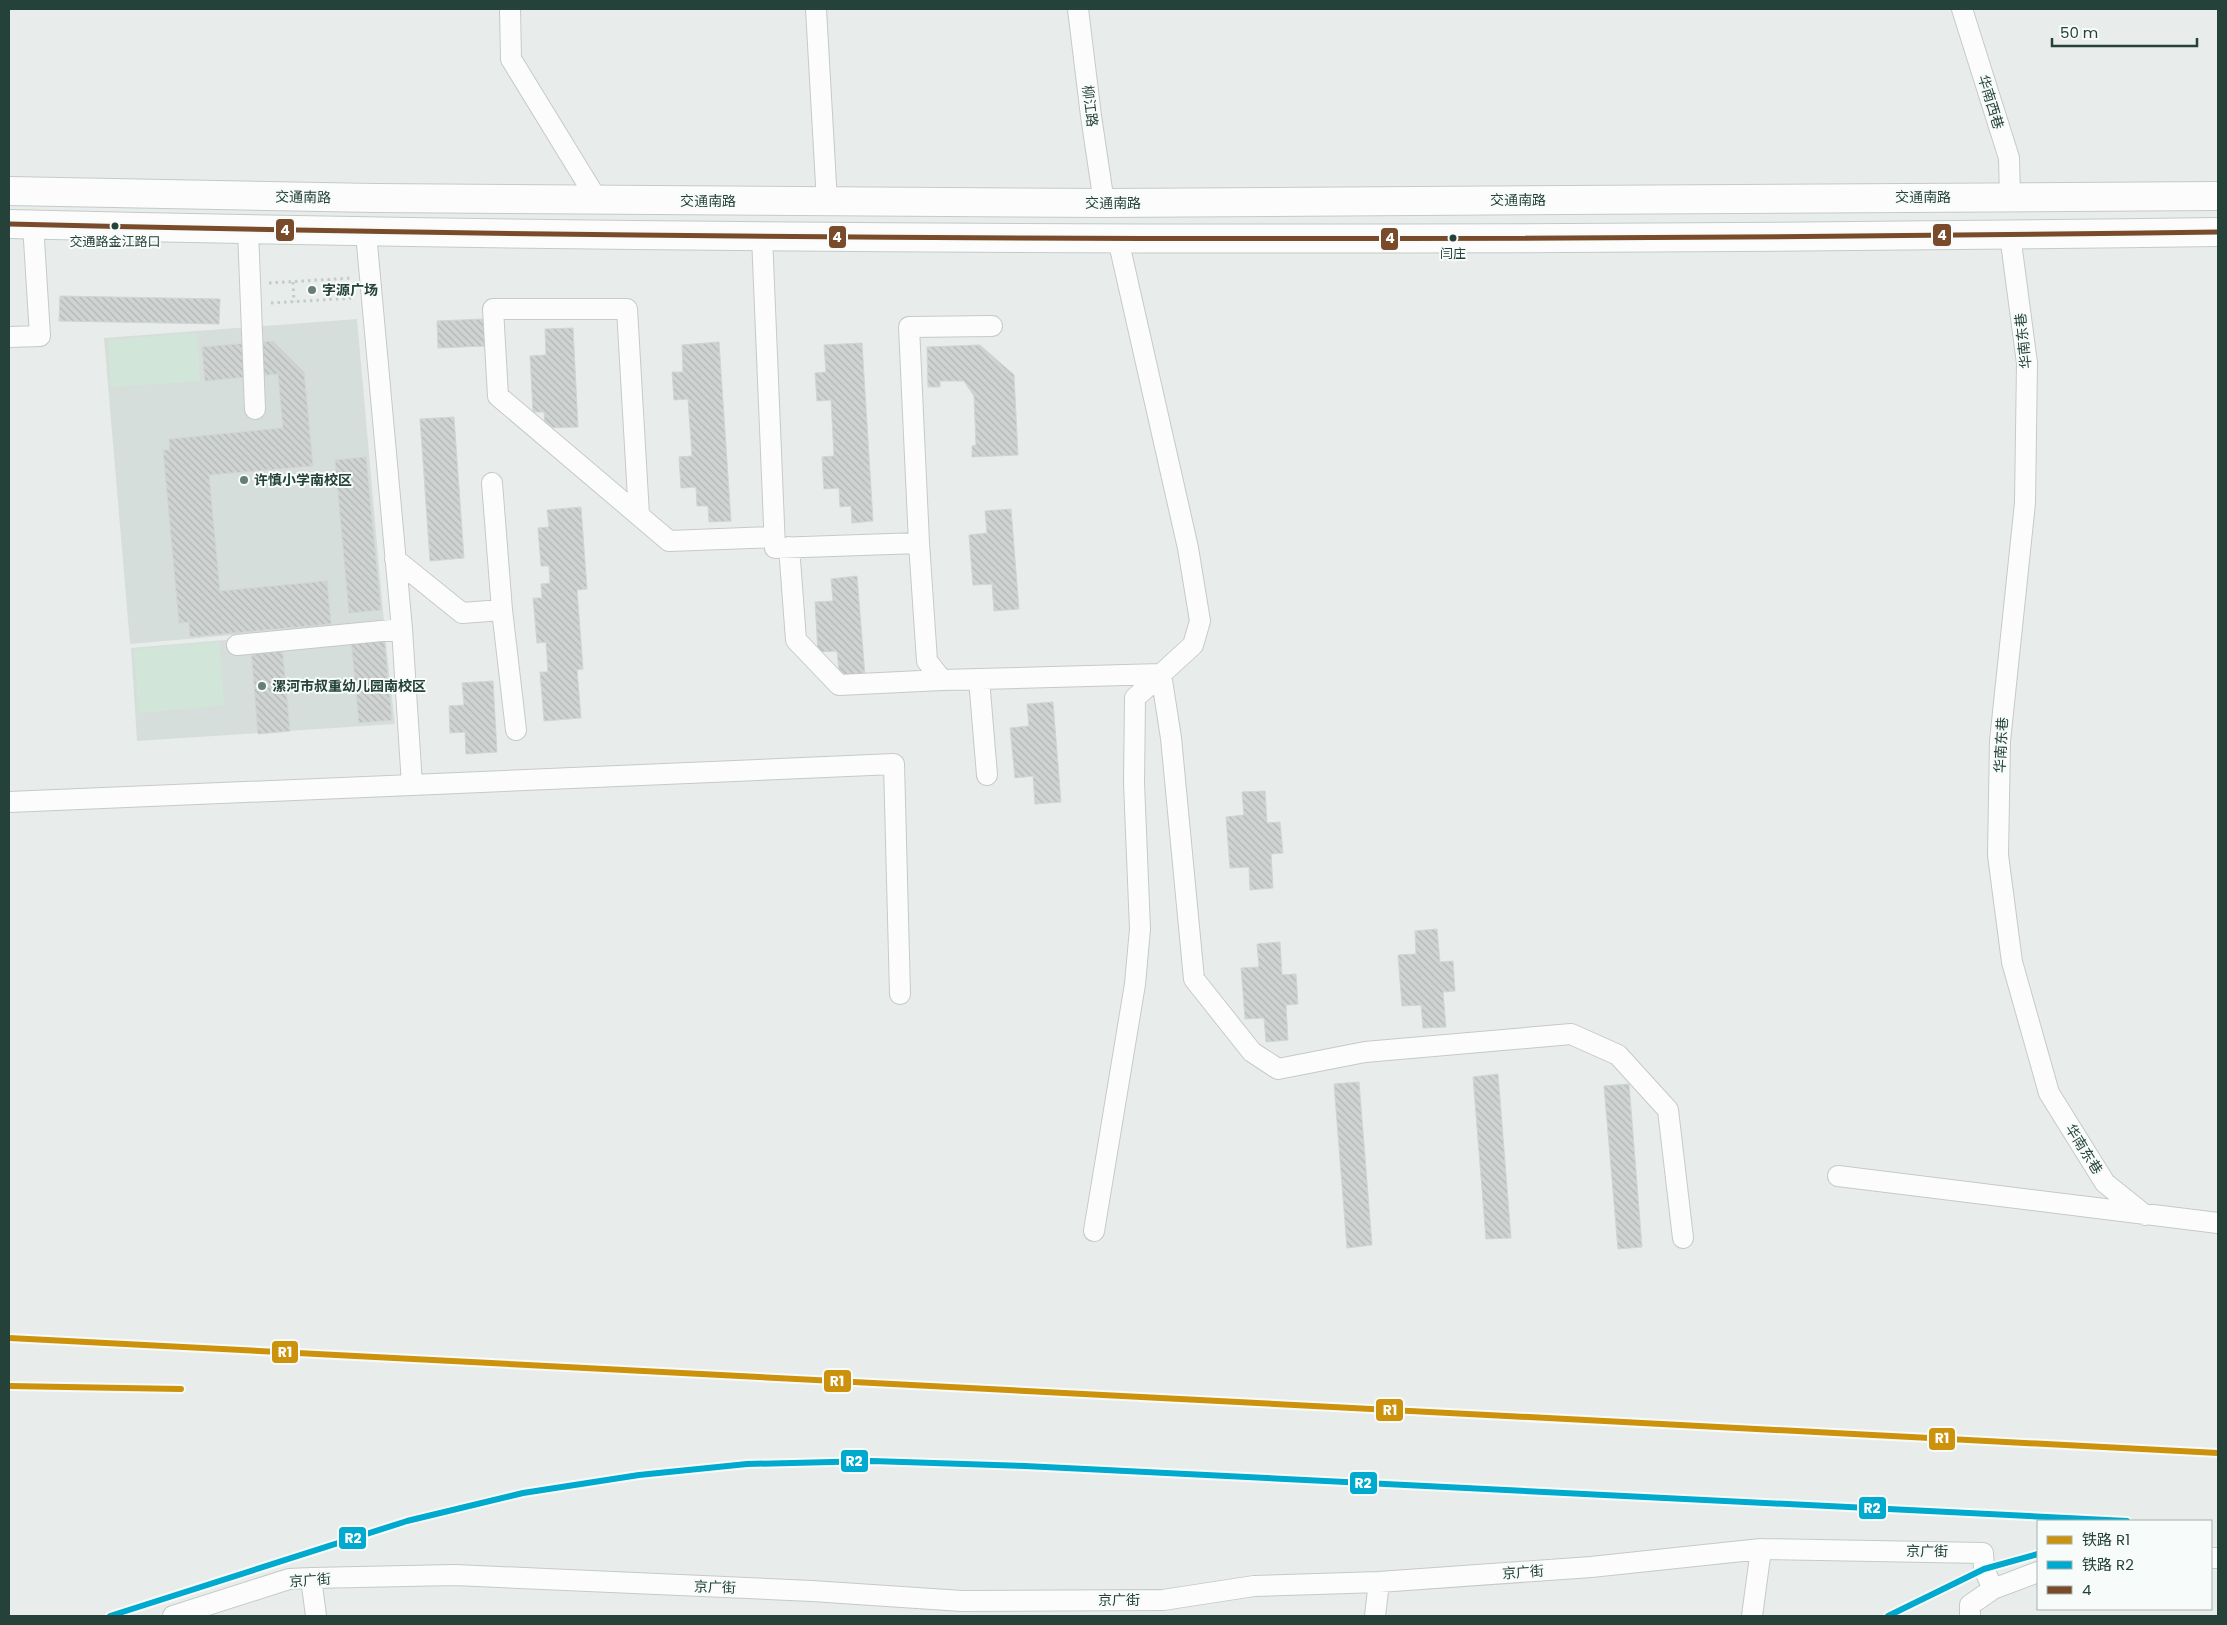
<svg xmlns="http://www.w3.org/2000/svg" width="2227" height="1625" font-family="Poppins,'Noto Sans SC',sans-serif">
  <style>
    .built { fill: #d6dedb }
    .green { fill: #d1e6d8 }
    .building { fill: url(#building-back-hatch); stroke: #d1d6d4 }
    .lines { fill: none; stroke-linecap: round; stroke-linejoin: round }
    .minor-casing { stroke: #c5cac8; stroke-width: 22 }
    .secondary-casing { stroke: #c3cbc8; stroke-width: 30 }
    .path { stroke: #c3ccca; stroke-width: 3; stroke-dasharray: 2.5 4; stroke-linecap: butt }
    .minor { stroke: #fcfcfc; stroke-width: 20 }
    .secondary { stroke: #fcfcfc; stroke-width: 28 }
    .bus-1-casing { stroke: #f7fbf9; stroke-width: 9 }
    .bus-1 { stroke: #7a4b2a; stroke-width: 5 }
    .rail-1-casing { stroke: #f7fbf9; stroke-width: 10 }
    .rail-2-casing { stroke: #f7fbf9; stroke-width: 10 }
    .rail-1 { stroke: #cd920c; stroke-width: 6 }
    .rail-2 { stroke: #00a9ce; stroke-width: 6 }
    .bus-dot { fill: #24423a; stroke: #f7fbf9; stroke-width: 2 }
    .poi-dot { fill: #697e78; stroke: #f7fbf9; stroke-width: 2 }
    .labels { text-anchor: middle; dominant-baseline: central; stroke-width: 4; stroke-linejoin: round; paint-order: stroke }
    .bus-label { font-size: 13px; fill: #24423a; stroke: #f7fbf9 }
    .street-label { font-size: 14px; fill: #24423a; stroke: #f7fbf9 }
    .poi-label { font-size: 14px; font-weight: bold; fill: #24423a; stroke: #f7fbf9; text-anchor: start }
    .line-badge { stroke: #f7fbf9; stroke-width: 2 }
    .badge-label { font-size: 14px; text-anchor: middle; font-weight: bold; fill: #fff }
  </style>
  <defs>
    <pattern id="building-back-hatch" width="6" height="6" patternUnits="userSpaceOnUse" patternTransform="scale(1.25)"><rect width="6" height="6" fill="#cfd4d2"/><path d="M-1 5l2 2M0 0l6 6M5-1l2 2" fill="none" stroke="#b2b7b5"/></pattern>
  </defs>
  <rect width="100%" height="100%" fill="#e8edeb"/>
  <path class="built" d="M357 319 384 622 130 644 104 338Z
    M384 626 395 724 137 741 131 648Z"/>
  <path class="green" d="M197 333 200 381 111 387 108 340Z
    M219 642 224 705 139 713 134 649Z"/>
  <path class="building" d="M60 296 220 299 219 324 59 321Z
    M484 319 485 346 438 348 437 321Z
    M573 328 578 427 545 428 544 412H533L530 356 546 355 545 329Z
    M273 341 304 372 313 466 209 475 220 591 327 581 331 624 190 637 189 622 179 623 163 450H170L169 439 283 428 278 374 205 381 202 347Z
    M719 342 731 521 709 522 708 506H697L696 487 681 488 679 457 692 456 688 399 674 400 672 372H683L682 345Z
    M862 343 873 521 852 523 851 506 840 507 839 488 824 489 822 457 834 456 831 400 817 401 815 373 826 372 824 345Z
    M980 345 1014 375 1018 455 972 457V446L976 445 974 396 964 381H940V387H928L927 347Z
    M454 417 464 558 430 561 420 419Z
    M366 457 381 610 349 613 335 460Z
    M581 507 587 589 577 590 583 669 577 670 581 718 544 721 540 672H548L546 642 537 643 533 598H542L541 584 550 583 549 566H541L538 528 549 527 547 510Z
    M1011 509 1019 609 994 611 992 584 973 585 969 535 987 533 985 511Z
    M857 576 865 676 840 679 837 651 818 652 815 602 833 601 831 579Z
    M384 635 392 720 359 723 351 639Z
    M282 646 290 731 258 734 251 649Z
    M493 681 497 752 466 754 465 732 450 733 449 706 464 705 462 683Z
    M1053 702 1061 802 1035 804 1033 776 1015 778 1010 728 1029 726 1027 704Z
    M1265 791 1267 823 1280 822 1283 853 1271 854 1273 888 1250 890 1249 867 1230 868 1226 817 1244 815 1242 792Z
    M1437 929 1440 962 1453 961 1455 991 1443 992 1446 1027 1423 1028 1421 1005 1402 1006 1398 955 1416 954 1415 931Z
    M1280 942 1282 975 1296 974 1298 1004 1286 1005 1288 1040 1266 1042 1264 1018 1245 1019 1241 968 1259 967 1257 944Z
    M1498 1074 1511 1238 1486 1239 1473 1077Z
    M1359 1082 1372 1245 1347 1248 1334 1084Z
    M1629 1084 1642 1247 1618 1249 1604 1086Z"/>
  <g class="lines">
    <g class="minor-casing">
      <path id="minor" d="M510 9 511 59 598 201
        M816 9 827 202
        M1078 9 1091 116 1104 203
        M1962 9 2009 158 2010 196
        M248 230 255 409
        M2010 235 2027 363 2025 503 2000 741 1998 855 2012 962 2049 1093 2105 1183 2145 1215
        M762 236 775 548 919 543 927 661 942 680 1161 674 1171 738 1194 979 1252 1052 1278 1069 1365 1052 1571 1034 1618 1055 1668 1110 1683 1238
        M9 337 40 336 33 224
        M492 483 502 610 516 730
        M639 515 627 309H493L498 396 669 541 774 537
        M919 543 909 327 992 326
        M789 547 796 640 839 685 942 680
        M395 559 462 613 502 610
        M237 645 402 629
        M979 679 987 775
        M412 785 894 764 900 994
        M9 802 412 785 402 629 366 233
        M1838 1176 2218 1223
        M1094 1231 1135 984 1140 929 1134 783 1135 698 1193 645 1200 621 1188 548 1118 239
        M2211 1558H2218
        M311 1578 316 1616
        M173 1616 289 1579 311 1578 455 1575 812 1591 962 1601 1163 1600 1254 1586 1379 1582 1591 1567 1761 1549 1983 1553 1984 1569 1993 1589 2038 1572
        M1375 1616 1379 1582
        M1752 1616 1761 1549
        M1970 1616V1605L1993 1589"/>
    </g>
    <g class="secondary-casing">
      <path id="secondary" d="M9 191 375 198 1104 203 2218 196
        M9 224C745 242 1482 242 2218 232"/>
    </g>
    <path class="path" d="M329 279 330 299
      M293 282 294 302
      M269 283 352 278
      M271 303 354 298"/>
    <use href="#minor" class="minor"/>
    <use href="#secondary" class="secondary"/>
    <g class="bus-1-casing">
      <path id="bus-1" d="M9 224C745 242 1482 242 2218 232"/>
    </g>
    <use href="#bus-1" class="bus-1"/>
    <g class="rail-1-casing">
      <path id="rail-1" d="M9 1338 2218 1453
        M9 1386 181 1389"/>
    </g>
    <g class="rail-2-casing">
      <path id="rail-2" d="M110 1616 407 1521 523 1493 639 1475 747 1464 872 1461 1025 1466 2127 1521
        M1888 1616 1984 1569 2038 1554"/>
    </g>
    <use href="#rail-1" class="rail-1"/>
    <use href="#rail-2" class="rail-2"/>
  </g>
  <g class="bus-dot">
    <circle cx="115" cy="226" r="4.5"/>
    <circle cx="1453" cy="238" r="4.5"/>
  </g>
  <g class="poi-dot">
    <circle cx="312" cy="290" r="5"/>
    <circle cx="244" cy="480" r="5"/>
    <circle cx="262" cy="686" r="5"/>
  </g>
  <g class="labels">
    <g class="bus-label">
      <text x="115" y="241">交通路金江路口</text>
      <text x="1453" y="253">闫庄</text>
    </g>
    <g class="street-label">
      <text transform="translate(1991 102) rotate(73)">华南西巷</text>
      <text transform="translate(1090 106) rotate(83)">柳江路</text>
      <text transform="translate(303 197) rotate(1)">交通南路</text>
      <text x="1923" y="197">交通南路</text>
      <text x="1518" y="200">交通南路</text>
      <text x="708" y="201">交通南路</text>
      <text x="1113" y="203">交通南路</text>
      <text transform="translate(2023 341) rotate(-96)">华南东巷</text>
      <text transform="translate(2001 745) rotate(-87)">华南东巷</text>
      <text transform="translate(2084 1149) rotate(58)">华南东巷</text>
      <text transform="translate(1927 1551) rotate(1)">京广街</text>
      <text transform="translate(1523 1572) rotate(-4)">京广街</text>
      <text transform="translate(310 1580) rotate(-4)">京广街</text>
      <text transform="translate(715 1587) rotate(2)">京广街</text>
      <text x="1119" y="1600">京广街</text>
    </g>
    <g class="poi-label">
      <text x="322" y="290">字源广场</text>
      <text x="254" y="480">许慎小学南校区</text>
      <text x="272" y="686">漯河市叔重幼儿园南校区</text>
    </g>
  </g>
  <g class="line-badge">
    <rect x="275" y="218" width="20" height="24" rx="5" fill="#7a4b2a"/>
    <rect x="1932" y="223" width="20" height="24" rx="5" fill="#7a4b2a"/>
    <rect x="828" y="225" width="19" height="24" rx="5" fill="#7a4b2a"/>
    <rect x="1380" y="227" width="19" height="24" rx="5" fill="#7a4b2a"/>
    <rect x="271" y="1340" width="28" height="24" rx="5" fill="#cd920c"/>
    <rect x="823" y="1369" width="29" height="24" rx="5" fill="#cd920c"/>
    <rect x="1375" y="1398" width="29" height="24" rx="5" fill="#cd920c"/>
    <rect x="1928" y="1427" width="28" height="24" rx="5" fill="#cd920c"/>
    <rect x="840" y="1449" width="29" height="24" rx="5" fill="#00a9ce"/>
    <rect x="1349" y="1471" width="29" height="24" rx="5" fill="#00a9ce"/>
    <rect x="1858" y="1496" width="29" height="24" rx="5" fill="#00a9ce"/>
    <rect x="338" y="1526" width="29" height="24" rx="5" fill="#00a9ce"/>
  </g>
  <g class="badge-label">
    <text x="285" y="235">4</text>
    <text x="1942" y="240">4</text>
    <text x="837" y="242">4</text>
    <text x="1390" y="243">4</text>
    <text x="285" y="1357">R1</text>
    <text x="837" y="1386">R1</text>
    <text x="1390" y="1415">R1</text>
    <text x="1942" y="1443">R1</text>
    <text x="854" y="1466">R2</text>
    <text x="1363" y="1488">R2</text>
    <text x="1872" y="1513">R2</text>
    <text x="353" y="1543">R2</text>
  </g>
  <rect width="2227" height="1625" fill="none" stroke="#24423a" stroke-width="20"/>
  <rect x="2037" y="1520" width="175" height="90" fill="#f7fbf9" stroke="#a3b1ad"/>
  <rect x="2047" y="1536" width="25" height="8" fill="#cd920c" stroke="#a3b1ad"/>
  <text x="2082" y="1545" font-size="15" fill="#24423a">铁路 R1</text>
  <rect x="2047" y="1561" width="25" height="8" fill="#00a9ce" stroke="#a3b1ad"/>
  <text x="2082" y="1570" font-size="15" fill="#24423a">铁路 R2</text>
  <rect x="2047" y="1586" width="25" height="8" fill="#7a4b2a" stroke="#a3b1ad"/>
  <text x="2082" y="1595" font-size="15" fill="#24423a">4</text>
  <path d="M2052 38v8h145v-8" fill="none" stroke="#24423a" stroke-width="2.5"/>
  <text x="2060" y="38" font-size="15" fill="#24423a" stroke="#f7fbf9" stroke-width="4" paint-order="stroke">50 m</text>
</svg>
